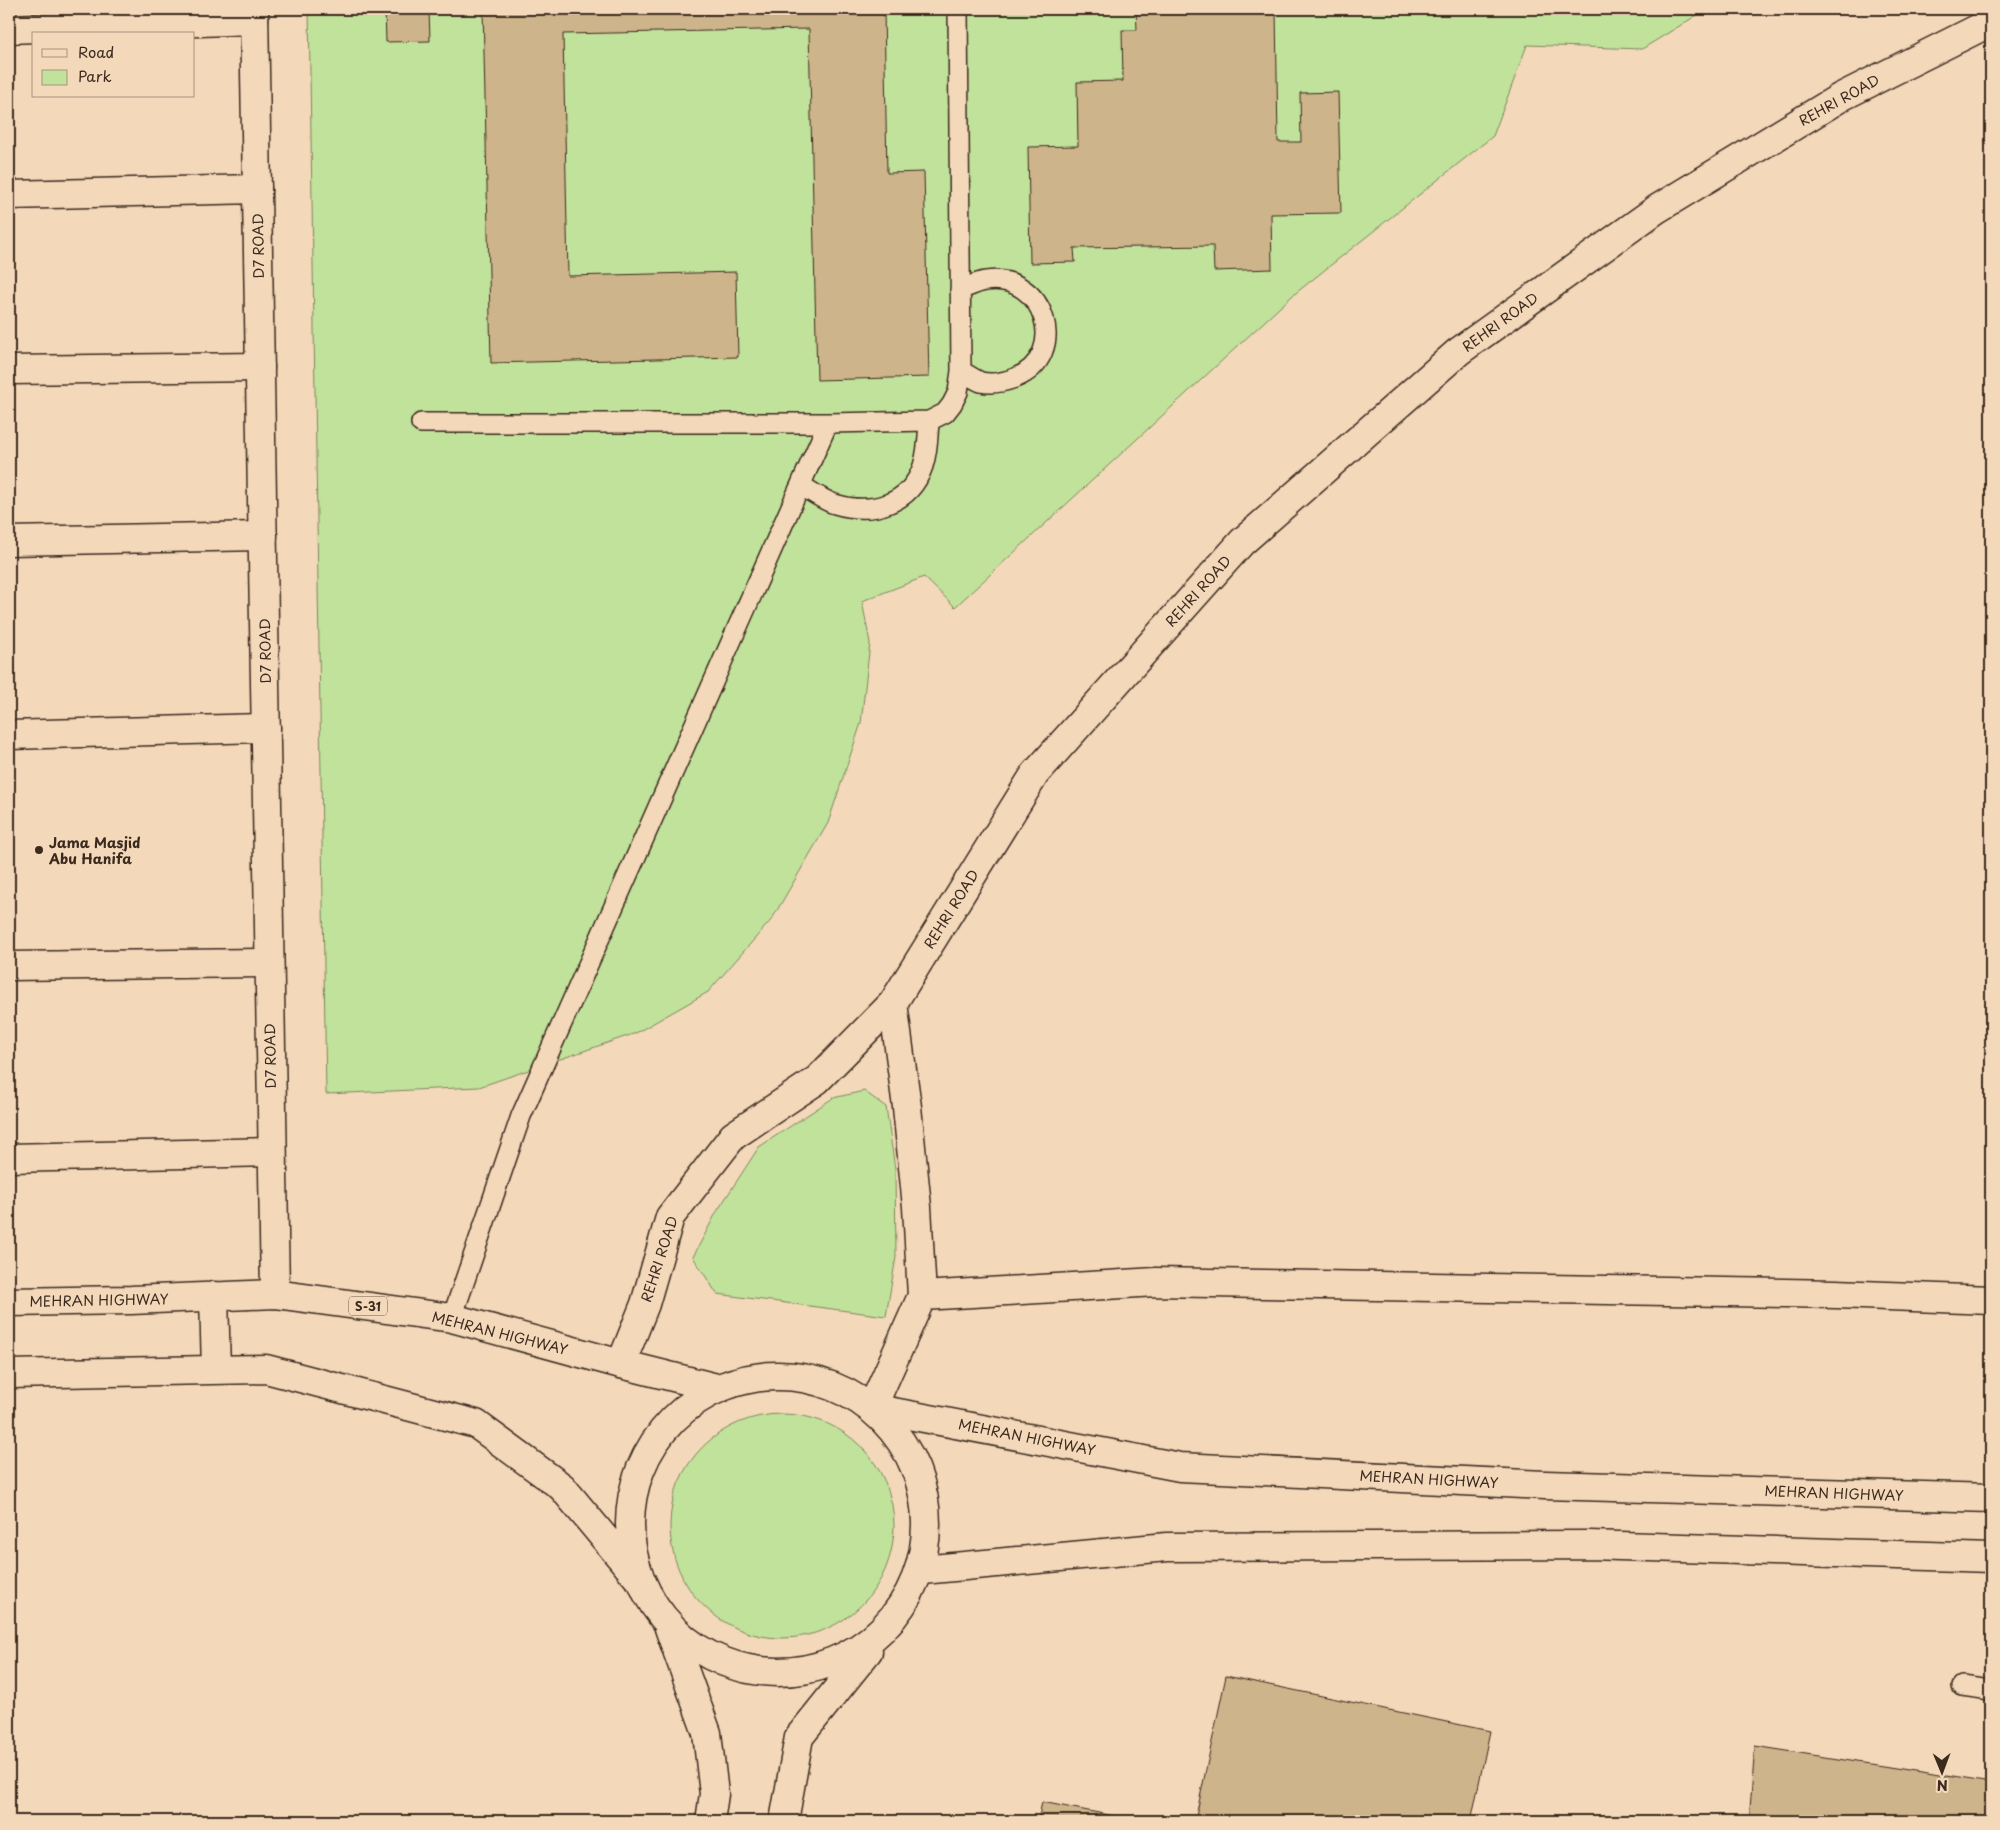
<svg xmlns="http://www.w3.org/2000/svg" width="2000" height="1830" font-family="'Playpen Sans',sans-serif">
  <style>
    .green { fill: #c0e29b; stroke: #7e865c }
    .building { fill: #ceb48a; stroke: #3b2a1e }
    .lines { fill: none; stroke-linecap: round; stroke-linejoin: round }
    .service-casing { stroke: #3b2a1e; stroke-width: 22 }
    .minor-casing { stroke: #3b2a1e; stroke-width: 31 }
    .tertiary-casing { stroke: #3b2a1e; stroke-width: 31 }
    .secondary-casing { stroke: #3b2a1e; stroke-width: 31 }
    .primary-casing { stroke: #3b2a1e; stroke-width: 31 }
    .service { stroke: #f3d8ba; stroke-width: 19 }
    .minor { stroke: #f3d8ba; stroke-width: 28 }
    .tertiary { stroke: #f3d8ba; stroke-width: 28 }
    .secondary { stroke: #f3d8ba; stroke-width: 28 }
    .primary { stroke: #f3d8ba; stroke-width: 28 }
    .poi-dot { fill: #3b2a1e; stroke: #f3d8ba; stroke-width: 2 }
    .labels { text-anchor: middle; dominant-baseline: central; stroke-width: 4.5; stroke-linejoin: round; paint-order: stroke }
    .shield { fill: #f3d8ba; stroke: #725e4d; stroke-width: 1 }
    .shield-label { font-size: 12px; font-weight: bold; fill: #3b2a1e }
    .street-label { font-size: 14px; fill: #3b2a1e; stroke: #f3d8ba }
    .poi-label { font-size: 14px; font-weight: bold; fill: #3b2a1e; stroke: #f3d8ba; text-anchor: start }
  </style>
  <rect width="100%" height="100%" fill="#f3d8ba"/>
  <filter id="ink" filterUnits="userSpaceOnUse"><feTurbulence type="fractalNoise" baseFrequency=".02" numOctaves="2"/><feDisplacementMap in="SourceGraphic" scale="10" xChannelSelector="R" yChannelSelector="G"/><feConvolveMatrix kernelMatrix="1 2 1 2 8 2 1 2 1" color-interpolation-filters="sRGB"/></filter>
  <g filter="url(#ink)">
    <path class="green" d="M309 9H1707L1642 49 1527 45 1493 136 1292 296 955 607 924 577 862 601 870 643 861 723 828 823 772 919 708 992 636 1033 479 1087 326 1094Z
      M864 1091 886 1107 895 1169 896 1257 886 1316 717 1294 693 1257 716 1213 759 1147 833 1098Z
      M670 1526a112 112 0 1 1 224 0a112 112 0 1 1-224 0Z"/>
    <path class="building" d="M385 9H429L430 41 386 42Z
      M483 9H884L887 173 924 172 929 377 817 380 809 29 563 34 568 276 736 272 738 357 491 363Z
      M1136 9H1276L1278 142H1301L1300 93 1338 92 1341 213 1271 214 1272 269 1214 271 1213 246 1074 248 1075 262 1030 263 1028 147 1078 146 1077 82 1123 81 1122 30H1137Z
      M1226 1676 1490 1731 1471 1821H1195Z
      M1755 1746 1991 1783V1821H1749Z
      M1042 1802 1140 1821H1038Z"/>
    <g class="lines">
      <g class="service-casing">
        <path id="service" d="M960 290C968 287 977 282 986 281 1045 272 1071 356 1015 378 1004 382 993 385 981 382 975 380 967 374 961 371
          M421 423H828
          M802 486C812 492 824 501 835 504 871 515 910 505 923 466 928 451 928 436 929 421
          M452 1318 521 1116 828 423 929 421 945 413 952 404 958 392 961 371 958 9
          M1962 1686 1991 1690"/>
      </g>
      <g class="minor-casing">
        <path id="minor" d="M9 29 254 20
          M9 195 257 189
          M9 370 260 367
          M9 541 263 536
          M9 735 266 728
          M9 966 268 963
          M9 1158 272 1152
          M922 1296 1156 1282 1836 1294 1991 1300
          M872 1408 922 1296 917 1207 907 1107 893 1003"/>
      </g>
      <g class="tertiary-casing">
        <path id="tertiary" d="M254 9C261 437 266 865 275 1294
          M621 1364 645 1304 670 1217 733 1136 817 1080 893 1003 1035 774 1242 542 1458 352 1657 209 1841 97 1991 22"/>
      </g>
      <g class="secondary-casing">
        <path id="secondary" d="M872 1408 1180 1467 1545 1485 1991 1498
          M922 1570 1167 1547 1589 1545 1991 1558"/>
      </g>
      <g class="primary-casing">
        <path id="primary" d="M214 1296 216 1370
          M9 1302 131 1300 275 1294 452 1318 621 1364 717 1388
          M9 1374 266 1369 476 1424 562 1487 637 1577
          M630 1524a148 148 0 1 1 296 0a148 148 0 1 1-296 0Z
          M669 1628 707 1733 714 1794 710 1821
          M784 1821 799 1737 868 1651"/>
      </g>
      <use href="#service" class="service"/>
      <use href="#minor" class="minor"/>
      <use href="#tertiary" class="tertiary"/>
      <use href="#secondary" class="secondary"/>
      <use href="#primary" class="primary"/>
    </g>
  </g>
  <circle class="poi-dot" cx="39" cy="850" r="5"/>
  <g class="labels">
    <rect class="shield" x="349" y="1296.5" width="38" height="19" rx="4"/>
    <g class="shield-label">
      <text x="368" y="1306">S-31</text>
    </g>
    <g class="street-label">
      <text transform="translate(1839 100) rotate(-29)">REHRI ROAD</text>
      <text transform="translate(258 246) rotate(-91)">D7 ROAD</text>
      <text transform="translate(1500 322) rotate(-36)">REHRI ROAD</text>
      <text transform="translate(1198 591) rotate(-48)">REHRI ROAD</text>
      <text transform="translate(265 651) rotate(-91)">D7 ROAD</text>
      <text transform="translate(951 909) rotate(-58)">REHRI ROAD</text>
      <text transform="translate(270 1056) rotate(-91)">D7 ROAD</text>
      <text transform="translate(659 1259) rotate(-72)">REHRI ROAD</text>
      <text transform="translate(99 1300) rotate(-1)">MEHRAN HIGHWAY</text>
      <text transform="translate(500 1333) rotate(14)">MEHRAN HIGHWAY</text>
      <text transform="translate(1027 1437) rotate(11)">MEHRAN HIGHWAY</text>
      <text transform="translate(1429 1479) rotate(3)">MEHRAN HIGHWAY</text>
      <text transform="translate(1834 1493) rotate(2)">MEHRAN HIGHWAY</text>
    </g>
    <g class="poi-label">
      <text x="49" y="842">Jama Masjid<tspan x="49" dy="16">Abu Hanifa</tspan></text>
    </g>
  </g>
  <rect width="2000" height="1830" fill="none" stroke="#f3d8ba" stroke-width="30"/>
  <rect x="15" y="15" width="1970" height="1800" fill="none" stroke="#3b2a1e" stroke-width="2" filter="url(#ink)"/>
  <rect x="32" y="32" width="162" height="65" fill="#f3d8ba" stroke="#a9927c"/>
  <rect x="42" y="49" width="25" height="8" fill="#f3d8ba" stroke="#a9927c"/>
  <text x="78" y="58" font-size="15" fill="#3b2a1e">Road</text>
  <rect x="42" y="70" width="25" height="15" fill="#c0e29b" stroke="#a9927c"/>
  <text x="78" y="82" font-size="15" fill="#3b2a1e">Park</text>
  <g transform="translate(1942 1772) rotate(179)" stroke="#f3d8ba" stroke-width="4" paint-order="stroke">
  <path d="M0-4L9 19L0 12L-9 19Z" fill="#3b2a1e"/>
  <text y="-8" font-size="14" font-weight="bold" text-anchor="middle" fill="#3b2a1e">N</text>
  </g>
</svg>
